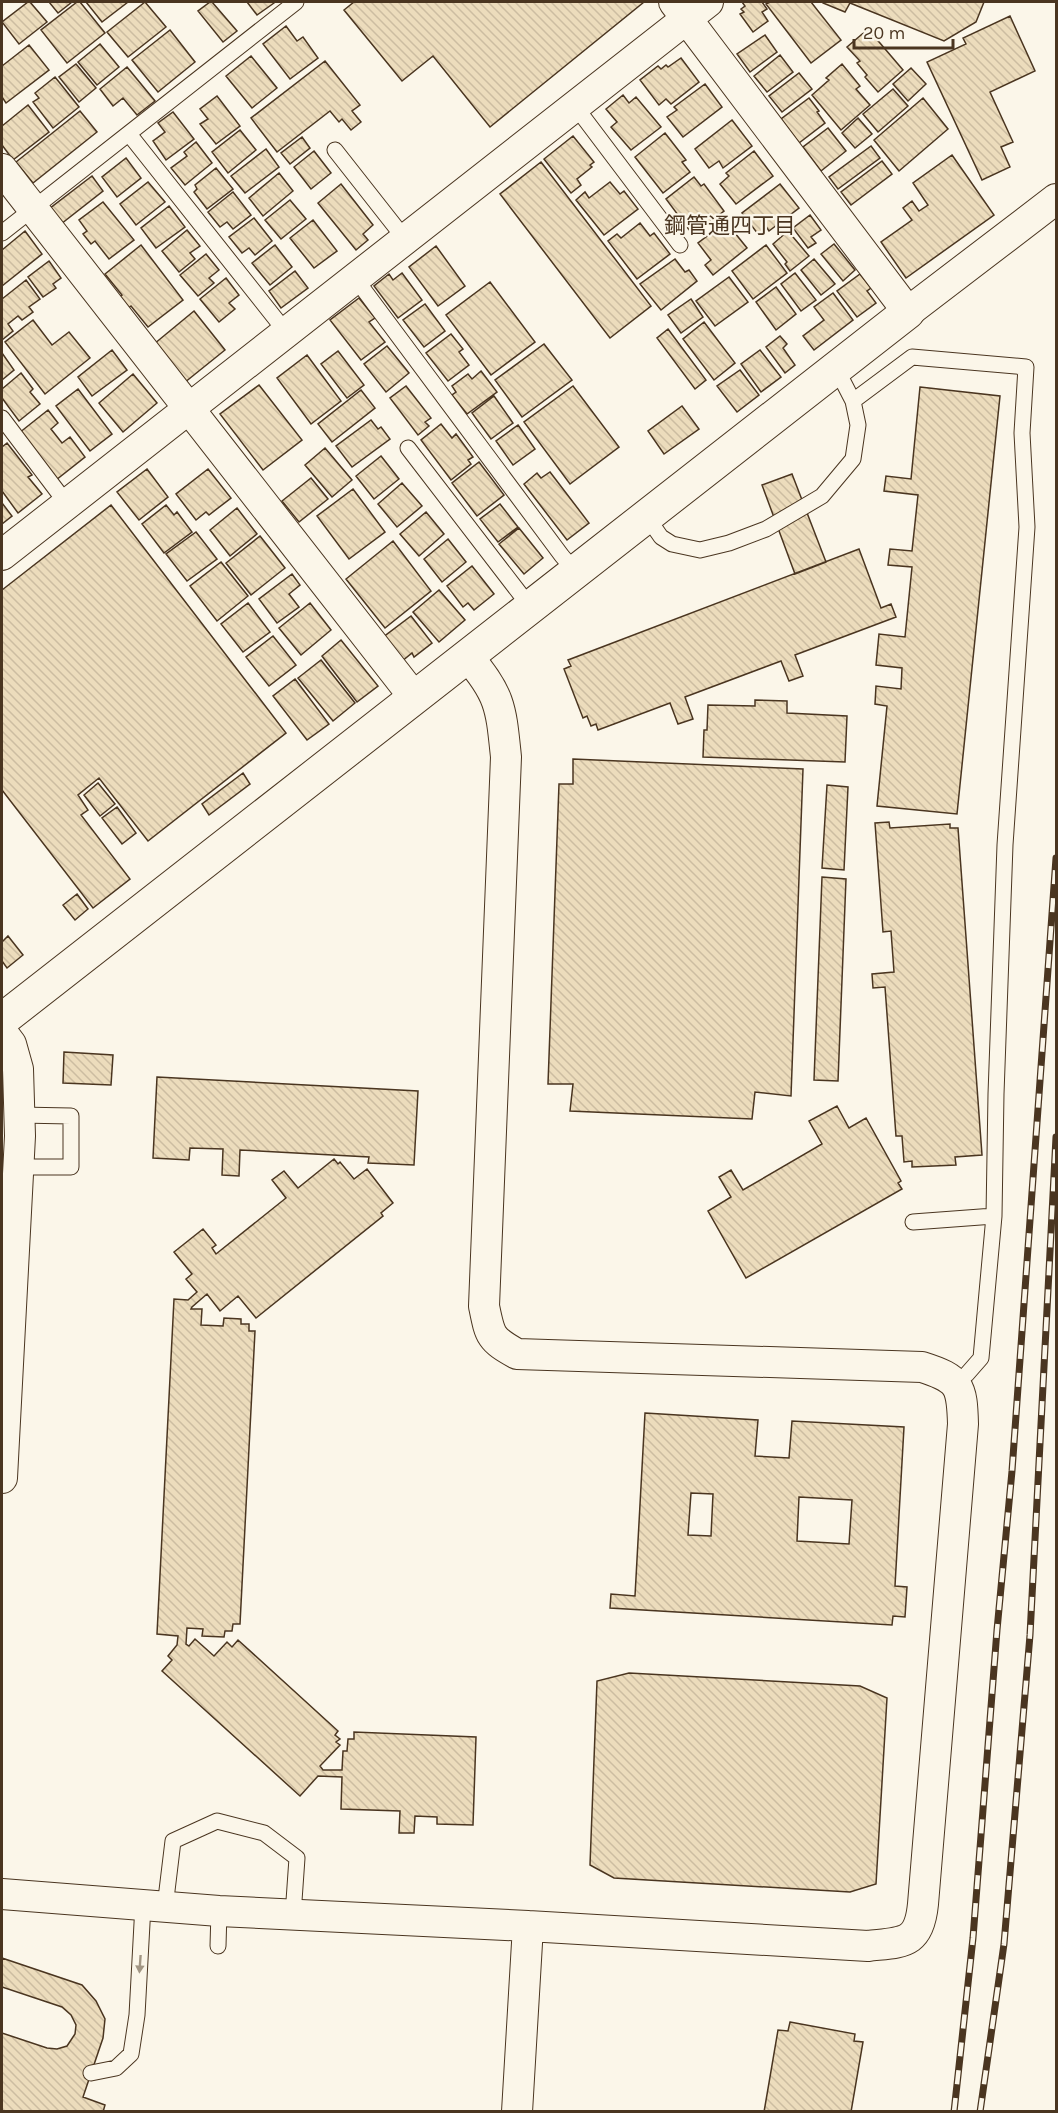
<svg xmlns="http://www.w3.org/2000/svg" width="1058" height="2113" font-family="Karla,'Noto Sans JP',sans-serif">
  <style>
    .building { fill: url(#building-back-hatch); stroke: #4a3520; stroke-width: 1.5; fill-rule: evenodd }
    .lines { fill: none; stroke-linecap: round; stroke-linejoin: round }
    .service-casing { stroke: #4a3520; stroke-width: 17 }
    .minor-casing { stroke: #4a3520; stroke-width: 32 }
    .tertiary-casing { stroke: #4a3520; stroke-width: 35 }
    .service { stroke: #fbf6e9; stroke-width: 15 }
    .minor { stroke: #fbf6e9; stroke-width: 30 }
    .tertiary { stroke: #fbf6e9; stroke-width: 33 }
    .rail-casing { stroke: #4a3520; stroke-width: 7 }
    .rail { stroke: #fbf6e9; stroke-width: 4.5; stroke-dasharray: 14; stroke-linecap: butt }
    .oneway { fill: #a29684 }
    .labels { text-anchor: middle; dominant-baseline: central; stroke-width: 4.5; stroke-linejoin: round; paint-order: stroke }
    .neighbourhood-label { font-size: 22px; fill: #4a3520; stroke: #fbf6e9 }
  </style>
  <defs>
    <pattern id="building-back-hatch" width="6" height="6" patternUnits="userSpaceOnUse" patternTransform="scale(1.5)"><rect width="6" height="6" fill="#ecdcbc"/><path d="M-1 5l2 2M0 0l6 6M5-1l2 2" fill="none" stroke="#ccbda1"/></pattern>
  </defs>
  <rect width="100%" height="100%" fill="#fbf6e9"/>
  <path class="building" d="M28 2H30L47 22 19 44 2 22Z
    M49 2H72L58 13Z
    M77 2H80L105 33 67 63 41 30Z
    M86 2H128L102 22Z
    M145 2 166 27 128 57 107 32Z
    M210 2H212L237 31 223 42 198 11Z
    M247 2H273L274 3 257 15Z
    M354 2H644L490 127 433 56 402 81 344 10Z
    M742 2H762L767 9 762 12 768 21 753 32 740 14 744 12 741 9 745 6Z
    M770 2H811L841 40 811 63 766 4Z
    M823 2H984L976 22 944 41 850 3 845 12 823 3Z
    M1010 16 1035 71 990 92 1013 142 1001 147 1010 167 982 180 927 62 966 44 963 38Z
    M286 26 297 41 303 37 318 58 290 79 263 44Z
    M868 29 903 70 878 92 865 77 867 75 857 63 860 61 847 47Z
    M170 30 195 62 158 92 132 60Z
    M765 35 777 52 750 72 737 54Z
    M100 44 119 67 97 85 78 62Z
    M29 45 49 70 6 103 2 97V66Z
    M780 55 793 72 767 92 754 76Z
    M251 56 277 88 252 108 226 76Z
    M681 58 699 82 671 104 666 99 659 105 640 80 658 66 661 69 666 65 668 67Z
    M325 61 360 105 352 111 361 122 351 130 342 119 339 122 330 111 277 152 251 118Z
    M76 64 96 88 79 102 59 77Z
    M842 64 860 86 856 89 870 105 841 130 812 95 829 80 826 78Z
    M127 67 155 101 137 115 123 98 113 106 100 89Z
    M911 68 926 84 908 101 893 84Z
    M799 73 812 89 782 112 769 96Z
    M55 77 79 107 53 128 33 102 39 98 35 93Z
    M705 84 722 107 683 137 667 117 677 110 674 107Z
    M893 89 908 106 878 132 863 114Z
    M623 95 629 103 636 97 661 127 631 150 611 127 617 122 606 109Z
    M217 96 240 126 216 144 200 124 208 119 200 109Z
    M809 98 819 111 817 112 825 123 799 143 781 119Z
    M923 98 948 129 899 171 874 140Z
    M28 105 49 132 13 160 2 145V126Z
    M80 111 97 132 33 183 16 162Z
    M173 112 194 139 166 160 153 141 165 132 158 123Z
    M858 118 872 134 855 148 842 133Z
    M732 120 752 146 723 168 719 161 709 168 695 149Z
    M828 128 846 151 821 171 803 147Z
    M240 130 256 150 228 173 212 152Z
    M665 133 686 160 682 162 690 172 663 193 635 157Z
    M573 136 594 162 590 165 592 167 577 179 581 185 571 193 544 159Z
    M302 137 310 148 290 164 281 153Z
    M196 142 212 163 185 185 171 168 187 156 184 152Z
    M871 146 880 158 838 189 829 177Z
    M266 149 279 167 245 193 231 176Z
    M314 151 331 173 311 189 294 167Z
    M754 151 773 176 736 204 720 184 729 176 726 173Z
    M952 155 994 215 906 278 881 242 912 220 903 208 912 201 919 211 928 205 913 183Z
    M126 158 141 178 117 197 102 177Z
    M882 161 892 174 851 205 841 192Z
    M541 162 651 306 610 338 500 194Z
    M216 168 233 189 207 209 194 192 197 189 195 185Z
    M279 173 293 191 263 216 249 198Z
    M92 176 103 191 61 224 49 209Z
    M694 177 701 186 704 184 724 211 693 235 666 199Z
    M148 182 165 202 136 225 120 204Z
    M610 182 620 194 624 191 638 209 604 235 576 200 585 192 589 198Z
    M341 184 373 225 363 234 368 240 356 250 318 203Z
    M780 184 799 208 769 231 767 228 758 234 742 213Z
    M233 192 251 215 233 229 227 222 220 227 208 212Z
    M290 200 306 219 281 239 265 220Z
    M103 202 134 240 109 259 95 241 91 244 83 234 87 231 79 220Z
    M169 206 185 227 156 248 141 228Z
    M810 215 821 230 811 237 816 243 808 248 793 228Z
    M254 218 272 241 255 255 249 248 242 253 229 237Z
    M313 220 337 251 314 268 290 238Z
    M726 222 747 248 713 275 705 265 711 260 698 243Z
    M640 223 650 236 654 233 670 254 637 279 608 241 617 234 621 238Z
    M187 230 200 246 190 253 195 259 179 272 162 251Z
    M25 231 42 254 2 286V250Z
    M788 231 809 256 790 271 785 264 787 262 773 244Z
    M834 244 855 270 843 281 821 254Z
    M141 245 183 300 148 327 131 306 127 309 118 298 122 295 105 274Z
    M275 245 292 267 270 285 252 263Z
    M766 245 787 273 753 299 732 271Z
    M436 246 465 286 438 306 409 267Z
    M206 254 219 270 209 278 214 283 198 296 180 275Z
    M675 259 685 272 689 270 697 281 661 310 640 284Z
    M814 259 835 284 821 295 801 270Z
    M49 261 61 278 53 284 56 288 43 297 28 277Z
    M295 271 308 288 281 308 269 291Z
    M402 273 422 300 398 318 374 286 389 274 393 280Z
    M795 273 816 300 801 311 781 284Z
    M860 274 871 288 867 291 876 303 857 317 837 291Z
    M729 277 748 302 715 326 696 301Z
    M226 278 239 295 229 303 235 309 219 322 200 299Z
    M26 280 40 299 29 307 33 312 22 320 18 316 8 324 13 331 2 340V299Z
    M490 282 535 342 491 375 446 315Z
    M776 287 796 314 776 330 756 302Z
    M833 293 853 320 814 350 803 336 824 320 814 307Z
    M359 298 375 318 369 322 385 342 361 360 330 320Z
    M691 299 703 317 681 333 668 315Z
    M425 304 445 331 424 347 403 320Z
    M194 311 225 350 184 383 154 344Z
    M33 320 52 345 69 332 90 358 45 394 5 342Z
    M704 322 735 363 714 380 683 339Z
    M668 329 706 380 695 389 657 338Z
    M451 334 463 349 459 352 469 365 448 381 426 353Z
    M780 336 787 344 783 348 795 365 785 373 766 347Z
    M544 344 572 380 522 417 495 380Z
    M387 346 409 373 386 392 364 364Z
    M112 350 127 370 92 396 78 377Z
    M760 350 781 377 761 392 741 364Z
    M338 351 364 385 347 398 321 364Z
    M2 353 14 370 2 380Z
    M307 355 341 401 311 424 277 378Z
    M740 370 759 395 737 412 717 386Z
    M481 371 497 392 467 414 452 395 456 392 452 386 468 374 472 379Z
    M21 373 33 389 30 392 40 404 19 421 2 398V389Z
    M133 374 157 403 123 432 99 403Z
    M259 385 302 440 263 470 220 414Z
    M406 386 431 418 425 422 429 426 418 435 390 398Z
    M573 386 619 447 570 484 524 422Z
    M920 387 1000 396 957 814 877 806 887 706 875 704 876 686 901 689 902 668 876 665 879 634 905 637 912 567 888 565 890 549 912 551 918 495 884 491 886 476 911 479Z
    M78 389 112 434 90 451 56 406Z
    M361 390 375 408 332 442 318 424Z
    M494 396 513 423 491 439 472 413Z
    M682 406 699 429 664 454 648 431Z
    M48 410 58 423 51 429 62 443 70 437 85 457 56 480 19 433Z
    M371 420 378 429 381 427 390 439 352 467 336 446Z
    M441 424 452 438 456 434 473 457 468 460 471 464 451 480 421 440Z
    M518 425 535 449 513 465 496 441Z
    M7 443 32 475 28 477 42 494 18 513 2 491V447Z
    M325 448 352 480 332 497 305 465Z
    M381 456 399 479 374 499 356 476Z
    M479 462 504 495 477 516 452 483Z
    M147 469 168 497 139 520 117 492Z
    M208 469 231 498 209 515 206 512 196 520 176 494Z
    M550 472 589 523 567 540 524 484 537 473 541 478Z
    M792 474 826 562 795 574 762 485Z
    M311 478 328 499 299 522 282 501Z
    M402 483 422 506 397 527 378 504Z
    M353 489 385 532 349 559 317 516Z
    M2 503 12 516 2 524Z
    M500 504 518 527 498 542 480 519Z
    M111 505 286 733 148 841 99 778 78 795 88 810 81 815 130 879 93 908 2 790V590Z
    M166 505 174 515 177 512 192 532 164 553 142 524Z
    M237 508 257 534 230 556 210 530Z
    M426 512 444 534 419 556 400 534Z
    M519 528 543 558 524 574 499 544Z
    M196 532 217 559 187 581 166 554Z
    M260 536 285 568 251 595 226 563Z
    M448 539 466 562 442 582 424 559Z
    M393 541 431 591 385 628 346 579Z
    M859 549 881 608 891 604 896 617 795 655 803 676 789 681 781 661 685 697 693 719 678 724 670 703 598 730 596 724 591 726 587 716 583 718 564 669 571 666 568 660Z
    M221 562 248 596 217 621 190 586Z
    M472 566 494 594 474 610 468 603 463 607 447 586Z
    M292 574 300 585 289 594 299 607 277 623 259 599Z
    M439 590 465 620 439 642 413 612Z
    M248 603 270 632 243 652 221 624Z
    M310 603 331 630 301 655 279 628Z
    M411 616 432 643 414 657 412 653 401 662 382 638Z
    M273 636 296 665 269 686 246 657Z
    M341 640 378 686 357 702 322 656Z
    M321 660 355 703 333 721 298 678Z
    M295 679 329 724 307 740 273 696Z
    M755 700 787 701V713L847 716 845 762 703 757 704 730H707L708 705 755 706Z
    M573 759 803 769 791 1096 755 1092 752 1119 570 1111 573 1084H548L559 784H573Z
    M243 773 250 784 209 815 202 804Z
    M98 783 115 804 100 816 84 795Z
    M827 785 848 787 844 870 822 868Z
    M117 807 136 833 122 844 102 818Z
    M889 822 890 828 950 824V828H958L982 1155 955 1157 956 1165 912 1167V1161L904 1162 902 1136H896L885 987 873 988 872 974 894 972 891 931 883 932 875 823Z
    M822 877 846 879 838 1081 814 1080Z
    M77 894 88 909 75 920 63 905Z
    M8 936 23 955 7 968 2 961V942Z
    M64 1052 113 1055 111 1085 63 1083Z
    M157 1077 418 1091 414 1165 368 1163 369 1157 240 1150 239 1176 222 1175 223 1149 190 1148 189 1160 153 1158Z
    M837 1106 849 1128 866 1118 901 1181 898 1183 902 1189 746 1278 708 1211 731 1197 719 1177 731 1170 743 1190 822 1144 809 1121Z
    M334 1159 338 1164 340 1162 354 1179 367 1169 393 1203 381 1213 383 1216 256 1318 238 1296 220 1311 207 1294 192 1307 191 1309H202L201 1325 223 1326 224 1318 241 1319V1324H249V1331H255L240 1624H233L232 1631H225L224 1637 202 1636 203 1629 187 1628 186 1644 189 1646 195 1639 214 1656 227 1642 232 1647 238 1640 338 1731 335 1735 340 1739 336 1742 340 1745 320 1766 323 1770H342L343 1751H347L348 1739H354V1732L476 1737 473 1825 437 1824V1817L415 1816 414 1833H399L400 1811 341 1809 342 1777 318 1776 300 1796 162 1671 172 1660 168 1656 177 1645 178 1636 157 1634 174 1299 188 1300 197 1292 186 1279 192 1274 174 1252 203 1229 216 1245 212 1248 216 1254 286 1198 272 1180 284 1171 298 1188Z
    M645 1413 758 1420 755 1456 789 1458 792 1421 904 1427 895 1586 907 1587 905 1617 893 1616 892 1625 610 1608 611 1594 635 1596ZM691 1493 713 1494 711 1536 688 1535ZM799 1497 852 1500 849 1544 797 1541Z
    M629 1673 860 1686 887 1698 876 1884 850 1892 614 1878 590 1865 597 1681Z
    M2 1958 82 1985 96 2001 105 2019 103 2038 83 2097 105 2105 103 2112H2V2033L47 2048 57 2049 67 2046 75 2034 76 2025 71 2015 62 2007 2 1987Z
    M790 2022 855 2034 854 2041 863 2042 851 2112H764L778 2030 788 2031Z"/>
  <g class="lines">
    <g class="service-casing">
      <path id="service" d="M575 106 680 245
        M129 134 286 332
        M335 150 405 239
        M2 233 296 2
        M355 278 562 556 576 572
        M853 401 912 357 1026 367 1022 433 1027 527 1005 845 996 1094 994 1216 981 1358 967 1374 955 1384
        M2 418 67 504
        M408 448 531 608
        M647 517 661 537 672 544 700 550 729 543 766 529 822 496 853 459 858 425 853 401 836 368
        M18 1167H71V1116L19 1115
        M913 1222 994 1216
        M165 1907 173 1841 217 1821 264 1833 297 1858 293 1915
        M218 1946 219 1911
        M91 2073 116 2068 131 2054 137 2015 143 1905"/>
    </g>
    <g class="minor-casing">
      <path id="minor" d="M674 2 908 312 1056 199
        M2 169 414 697
        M2 555 708 2
        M2 1032 11 1044 18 1069 20 1136 2 1478
        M2 1894 219 1911 528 1926 868 1946C903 1942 919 1945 923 1904L963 1424C962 1386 960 1379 922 1367L517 1354C490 1339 490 1336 484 1306L506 757C501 709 501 695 468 657
        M517 2112 528 1926"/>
    </g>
    <g class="tertiary-casing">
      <path id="tertiary" d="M2 1020 908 312"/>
    </g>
    <use href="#service" class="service"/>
    <use href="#minor" class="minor"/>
    <use href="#tertiary" class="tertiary"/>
    <g class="rail-casing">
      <path id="rail" d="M954 2112 973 1938 997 1630 1012 1471 1056 858
        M980 2112 1004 1944 1030 1635 1056 1137"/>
    </g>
    <use href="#rail" class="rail"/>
  </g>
  <defs><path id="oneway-solid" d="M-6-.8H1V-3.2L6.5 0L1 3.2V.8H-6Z" transform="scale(1.5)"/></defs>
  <use class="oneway" href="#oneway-solid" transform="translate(140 1964) rotate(94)"/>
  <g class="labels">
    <g class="neighbourhood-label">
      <text x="730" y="226">鋼管通四丁目</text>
    </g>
  </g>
  <rect width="1058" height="2113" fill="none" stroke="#4a3520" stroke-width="6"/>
  <path d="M854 39v9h99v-9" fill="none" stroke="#4a3520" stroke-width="3"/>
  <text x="863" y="39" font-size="18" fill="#4a3520" stroke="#fbf6e9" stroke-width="4.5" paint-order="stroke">20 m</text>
</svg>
